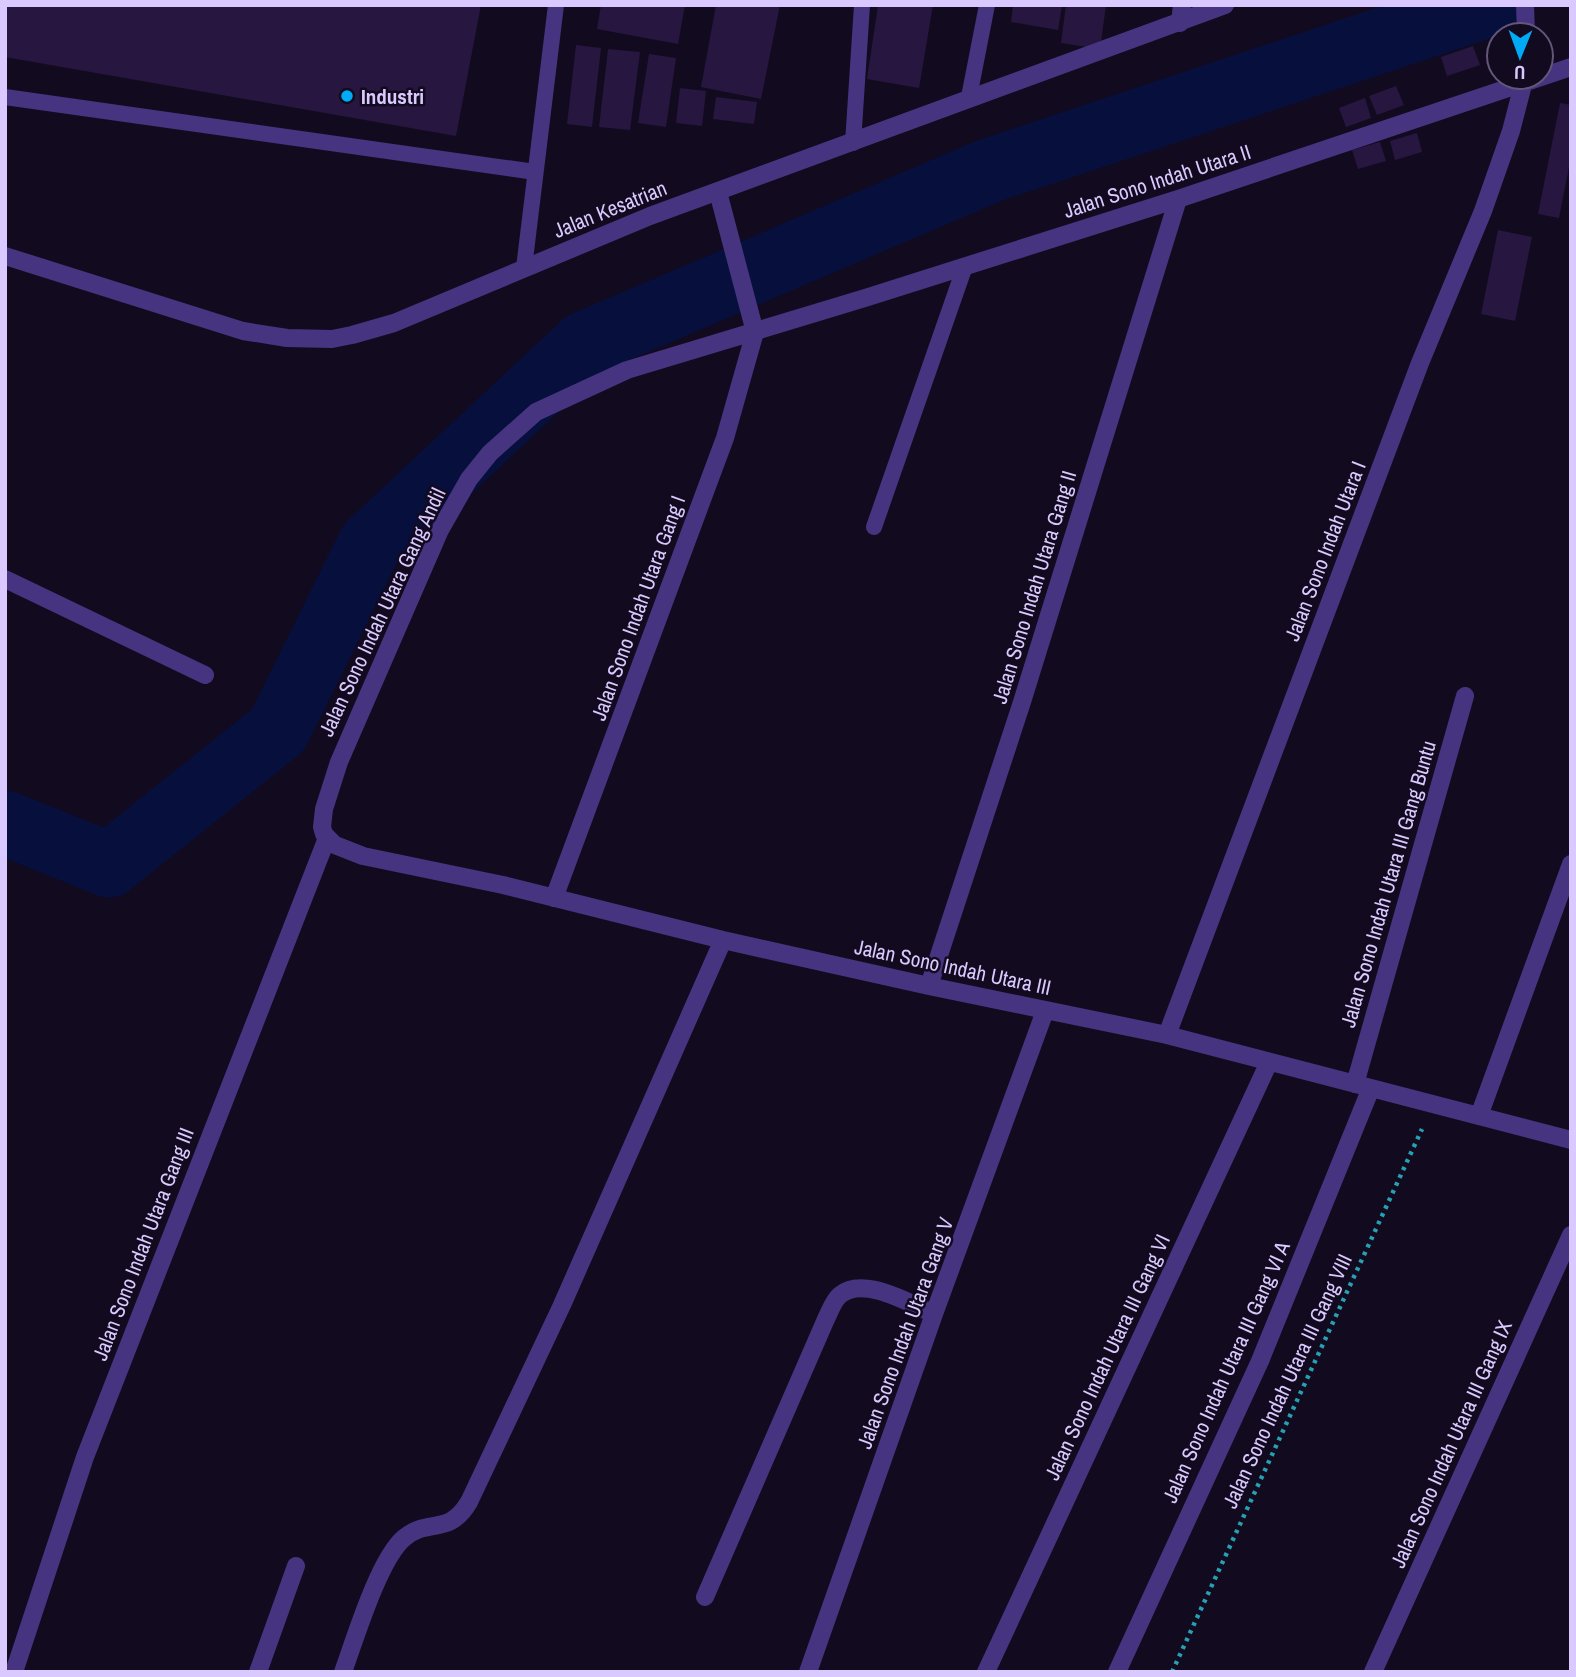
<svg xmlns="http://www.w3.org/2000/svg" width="1576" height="1677" font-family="'Archivo Narrow',sans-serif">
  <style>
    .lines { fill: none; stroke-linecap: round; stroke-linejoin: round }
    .river { stroke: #070f3c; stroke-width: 65 }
    .building { fill: #271640 }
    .path { stroke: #27a0b4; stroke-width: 4.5; stroke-dasharray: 3.5 5; stroke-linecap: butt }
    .service { stroke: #463480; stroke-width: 16 }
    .minor { stroke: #463480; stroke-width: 18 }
    .tertiary { stroke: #463480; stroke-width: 18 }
    .poi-dot { fill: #00aaf4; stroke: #120b1f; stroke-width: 2.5 }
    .labels { text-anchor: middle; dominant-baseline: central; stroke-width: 5; stroke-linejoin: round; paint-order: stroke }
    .poi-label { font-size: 21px; font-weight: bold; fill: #dac9ff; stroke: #120b1f; text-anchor: start }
    .street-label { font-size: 21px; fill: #dac9ff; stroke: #120b1f }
  </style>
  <rect width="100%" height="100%" fill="#120b1f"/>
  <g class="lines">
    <path class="river" d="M5 823 109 865 278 730 370 544 584 344 991 170 1488 5"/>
  </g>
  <path class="building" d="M5 5H481L456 136 5 57Z
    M601 5H685L678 44 597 29Z
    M716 5H780L761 99 701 87Z
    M878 5H933L919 88 867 79Z
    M1013 5H1062L1058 30 1011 22Z
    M1066 5H1106L1100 49 1061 43Z
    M576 45 601 48 592 127 567 124Z
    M1473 46 1480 65 1447 76 1441 57Z
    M608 49 640 52 630 130 599 127Z
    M649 54 676 58 666 127 638 123Z
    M1396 86 1404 105 1377 115 1369 96Z
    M680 88 706 91 702 126 676 123Z
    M716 97 757 102 754 124 713 119Z
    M1365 98 1371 118 1346 127 1339 108Z
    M1560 103 1571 105V157L1559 218 1538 214Z
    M1417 133 1422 152 1395 160 1390 141Z
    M1380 142 1386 161 1358 169 1352 150Z
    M1498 230 1532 237 1515 321 1481 314Z"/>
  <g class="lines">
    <path class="path" d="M1172 1672 1422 1129"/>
    <path class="service" d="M5 97 535 172
      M969 97 987 5
      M853 143 862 5
      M524 268 556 5
      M874 527 965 266"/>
    <path class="minor" d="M1525 5 1526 35
      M1180 23 1182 5
      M1571 67 1178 199 865 298 627 370 536 412 490 453 469 479 440 530 339 762 324 809 322 827 324 834 335 845 363 856 503 885 723 940 929 986 1167 1035 1571 1140
      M718 192 755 332
      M5 579 205 675
      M554 898 725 438 755 332
      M929 986 1022 702 1178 199
      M1167 1035 1420 363 1483 211 1511 131 1525 77
      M1355 1084 1465 696
      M1479 1116 1571 864
      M705 1597 826 1319C830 1311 833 1301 840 1295 863 1275 911 1304 934 1314
      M14 1672 85 1457 327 838
      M258 1672 296 1566
      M343 1672C355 1639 379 1559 404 1538 429 1517 448 1537 469 1502L562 1305 723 940
      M808 1672 934 1314 1045 1011
      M986 1672 1269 1062
      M1117 1672 1260 1361 1371 1088
      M1373 1672 1571 1235"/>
    <path class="tertiary" d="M5 256 243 331 287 338 332 339 352 335 394 323 650 216 1225 5"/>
  </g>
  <circle class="poi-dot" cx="347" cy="96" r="7"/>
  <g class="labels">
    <g class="poi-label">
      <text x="361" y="96">Industri</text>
    </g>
    <g class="street-label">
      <text transform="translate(1157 181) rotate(-18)">Jalan Sono Indah Utara II</text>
      <text transform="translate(610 209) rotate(-22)">Jalan Kesatrian</text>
      <text transform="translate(1325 551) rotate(-69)">Jalan Sono Indah Utara I</text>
      <text transform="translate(1034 587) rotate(-73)">Jalan Sono Indah Utara Gang II</text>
      <text transform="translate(638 608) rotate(-70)">Jalan Sono Indah Utara Gang I</text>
      <text transform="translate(382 612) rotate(-65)">Jalan Sono Indah Utara Gang Andil</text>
      <text transform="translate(1388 884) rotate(-74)">Jalan Sono Indah Utara III Gang Buntu</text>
      <text transform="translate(953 967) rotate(12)">Jalan Sono Indah Utara III</text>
      <text transform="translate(143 1244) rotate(-69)">Jalan Sono Indah Utara Gang III</text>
      <text transform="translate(905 1333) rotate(-70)">Jalan Sono Indah Utara Gang V</text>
      <text transform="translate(1107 1357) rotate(-65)">Jalan Sono Indah Utara III Gang VI</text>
      <text transform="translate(1226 1372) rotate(-66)">Jalan Sono Indah Utara III Gang VI A</text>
      <text transform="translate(1287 1381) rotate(-65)">Jalan Sono Indah Utara III Gang VIII</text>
      <text transform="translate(1451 1444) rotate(-66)">Jalan Sono Indah Utara III Gang IX</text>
    </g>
  </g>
  <rect width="1576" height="1677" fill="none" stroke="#dac9ff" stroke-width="14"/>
  <g transform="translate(1520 56) rotate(181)"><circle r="33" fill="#120b1f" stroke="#625779" stroke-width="2"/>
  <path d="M0-5L12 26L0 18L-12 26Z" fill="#00aaf4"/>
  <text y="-10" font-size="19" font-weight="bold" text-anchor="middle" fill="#dac9ff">U</text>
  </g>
</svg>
